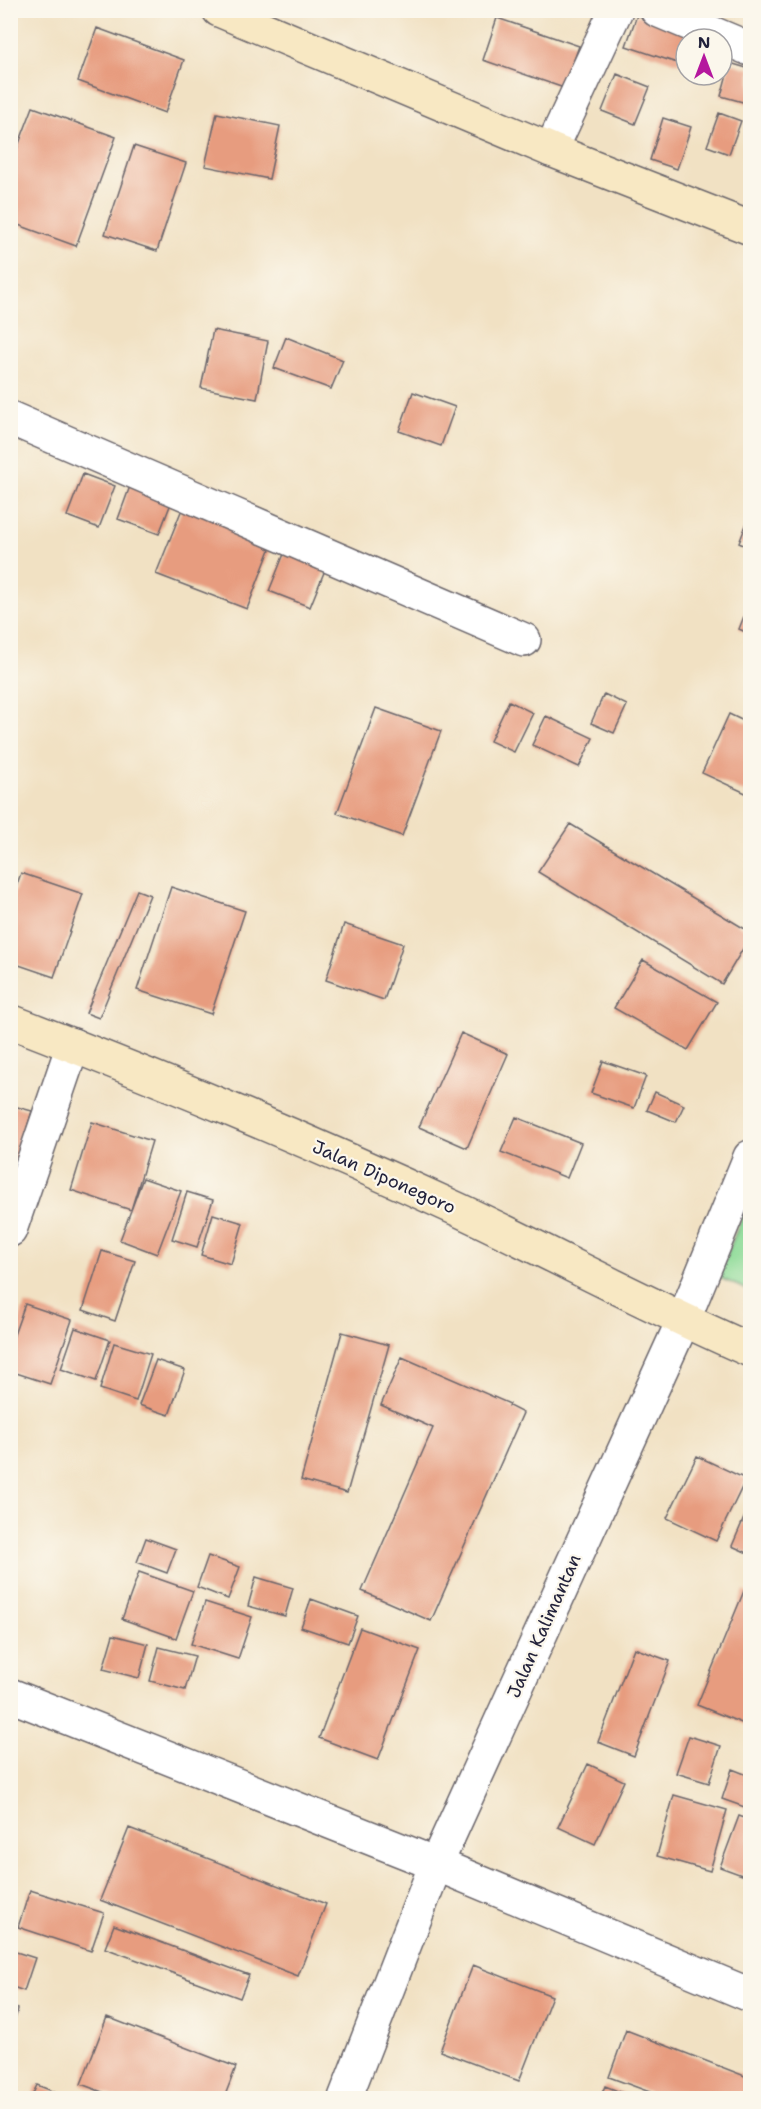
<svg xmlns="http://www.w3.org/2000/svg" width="761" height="2109" font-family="'Shantell Sans',sans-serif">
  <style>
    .green { fill: #8edb98; stroke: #587e6a; stroke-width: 1.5 }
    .building { fill: #e79c7f }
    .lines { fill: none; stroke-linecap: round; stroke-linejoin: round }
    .street-casing { stroke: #6a656b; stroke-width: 36 }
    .secondary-casing { stroke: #6a656b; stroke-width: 36 }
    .street { stroke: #fff; stroke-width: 33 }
    .secondary { stroke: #f8e8c3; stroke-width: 33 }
    .labels { text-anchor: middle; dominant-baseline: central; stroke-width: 4.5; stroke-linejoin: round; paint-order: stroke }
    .street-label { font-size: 18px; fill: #22223b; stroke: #fbf7ec }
  </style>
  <rect width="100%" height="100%" fill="#fbf7ec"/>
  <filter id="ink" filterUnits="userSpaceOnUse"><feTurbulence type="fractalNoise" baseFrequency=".0167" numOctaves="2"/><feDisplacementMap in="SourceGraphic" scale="12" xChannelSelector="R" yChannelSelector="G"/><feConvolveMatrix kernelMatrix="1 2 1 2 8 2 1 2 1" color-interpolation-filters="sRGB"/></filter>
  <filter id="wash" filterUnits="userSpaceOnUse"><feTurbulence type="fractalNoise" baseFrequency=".008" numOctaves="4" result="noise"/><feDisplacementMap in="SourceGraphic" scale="24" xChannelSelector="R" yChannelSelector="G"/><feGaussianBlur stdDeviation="1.35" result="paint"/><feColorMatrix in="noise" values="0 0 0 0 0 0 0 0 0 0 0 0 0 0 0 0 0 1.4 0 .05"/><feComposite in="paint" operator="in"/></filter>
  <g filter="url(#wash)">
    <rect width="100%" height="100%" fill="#f1e1c3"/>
    <path class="green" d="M750 1197V1291L718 1277Z"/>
    <g id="blocks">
      <path class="building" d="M637 15 690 33 686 39 680 64 626 46Z
        M497 18 579 46 564 88 483 60Z
        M97 28 184 60 165 113 78 81Z
        M730 63 750 69V104L721 96Z
        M617 74 650 87 635 124 602 111Z
        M33 107 116 137 76 246 10 222V167Z
        M217 113 280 126 269 179 205 166Z
        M719 113 741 121 729 154 707 146Z
        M663 118 691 127 677 169 650 160Z
        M134 146 186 163 157 251 105 234Z
        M213 330 268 341 257 399 201 388Z
        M286 337 343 360 331 389 274 368Z
        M413 392 455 407 441 446 399 431Z
        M83 474 115 486 99 528 67 516Z
        M133 478 175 493 159 534 118 519Z
        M186 499 276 534 247 609 156 574Z
        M750 515V548L739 543Z
        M286 549 327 565 310 607 269 591Z
        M750 601V634L739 629Z
        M604 694 627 705 614 733 591 723Z
        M509 701 533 713 514 752 490 741Z
        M376 708 441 731 402 836 337 813Z
        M729 714 750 724V795L702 773Z
        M546 716 593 738 579 767 532 745Z
        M570 824 750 932V937L722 984 538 872Z
        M21 873 83 894 54 977 10 962V904Z
        M171 887 245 911 211 1014 137 990Z
        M137 890 150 895 99 1018 86 1013Z
        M344 924 403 944 384 1000 326 980Z
        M643 960 717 1002 688 1050 614 1008Z
        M461 1033 508 1054 467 1148 419 1127Z
        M603 1061 646 1076 634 1108 591 1093Z
        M655 1092 684 1105 676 1122 647 1110Z
        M10 1105 32 1111 11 1182H10Z
        M516 1117 581 1143 567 1178 501 1152Z
        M92 1122 152 1141 131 1210 71 1190Z
        M143 1178 181 1191 157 1254 120 1240Z
        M187 1192 213 1200 197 1247 172 1239Z
        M213 1214 243 1223 231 1264 201 1255Z
        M102 1251 135 1261 115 1321 83 1310Z
        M25 1304 72 1320 50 1384 10 1371V1346Z
        M75 1328 110 1340 96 1381 61 1369Z
        M342 1332 389 1345 347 1493 301 1480Z
        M114 1343 151 1354 136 1401 100 1389Z
        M402 1357 510 1404 509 1406 523 1413 431 1621 362 1591 433 1428 381 1405Z
        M156 1360 185 1370 169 1415 139 1405Z
        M697 1456 746 1479 716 1541 667 1518Z
        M750 1504V1554L732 1546Z
        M146 1538 176 1549 167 1573 137 1562Z
        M208 1556 240 1567 228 1599 197 1587Z
        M139 1572 193 1591 176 1638 122 1619Z
        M256 1577 293 1588 285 1616 248 1606Z
        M744 1591 750 1594V1723L749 1726 697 1705Z
        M311 1599 358 1616 348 1643 301 1627Z
        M205 1602 252 1617 238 1659 191 1644Z
        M360 1628 420 1650 378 1760 319 1738Z
        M113 1635 148 1644 139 1678 103 1669Z
        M159 1647 195 1656 185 1690 150 1681Z
        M634 1648 670 1661 634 1756 598 1742Z
        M689 1736 721 1746 709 1783 676 1773Z
        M588 1764 624 1781 595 1844 558 1827Z
        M732 1769 750 1776V1809L722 1799Z
        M674 1795 727 1810 710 1871 657 1856Z
        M739 1816 750 1820V1878L720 1867Z
        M129 1828 326 1904 298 1976 100 1900Z
        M30 1890 104 1913 91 1951 18 1927Z
        M114 1925 249 1975 240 1998 105 1948Z
        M10 1950 35 1958 24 1991 10 1986Z
        M473 1965 552 1996 519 2081 440 2051Z
        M10 2006 18 2009 11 2033H10Z
        M107 2017 236 2067 224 2098H118L81 2084Z
        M626 2030 750 2078V2098H666L609 2077Z
        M37 2085 57 2093 55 2098H31Z
        M605 2086 636 2098H600Z"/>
    </g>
  </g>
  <g filter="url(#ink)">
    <use href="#blocks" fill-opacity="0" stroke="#6a656b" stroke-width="1.5"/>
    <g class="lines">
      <g class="street-casing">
        <path id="street" d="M657 10 750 49
          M551 150 616 10
          M10 418 524 640
          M10 1230 73 1045
          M10 1695 436 1864 750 1995
          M345 2098 436 1864 683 1321 750 1157"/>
      </g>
      <g class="secondary-casing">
        <path id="secondary" d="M219 10 551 150 750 228
          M10 1021C161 1079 310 1141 457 1209 555 1255 651 1307 750 1350"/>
      </g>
      <use href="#street" class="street"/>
      <use href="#secondary" class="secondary"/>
    </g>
  </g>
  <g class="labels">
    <g class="street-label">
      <text transform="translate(384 1177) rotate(24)">Jalan Diponegoro</text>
      <text transform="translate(544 1626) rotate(-66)">Jalan Kalimantan</text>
    </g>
  </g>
  <rect width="761" height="2109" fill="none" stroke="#fbf7ec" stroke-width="36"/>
  <g transform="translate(704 57)"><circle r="28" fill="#fbf7ec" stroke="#a4a2a5" stroke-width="1.5"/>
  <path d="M0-4.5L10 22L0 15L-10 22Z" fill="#b5179e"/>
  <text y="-9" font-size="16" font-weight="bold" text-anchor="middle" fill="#22223b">N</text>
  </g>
</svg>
